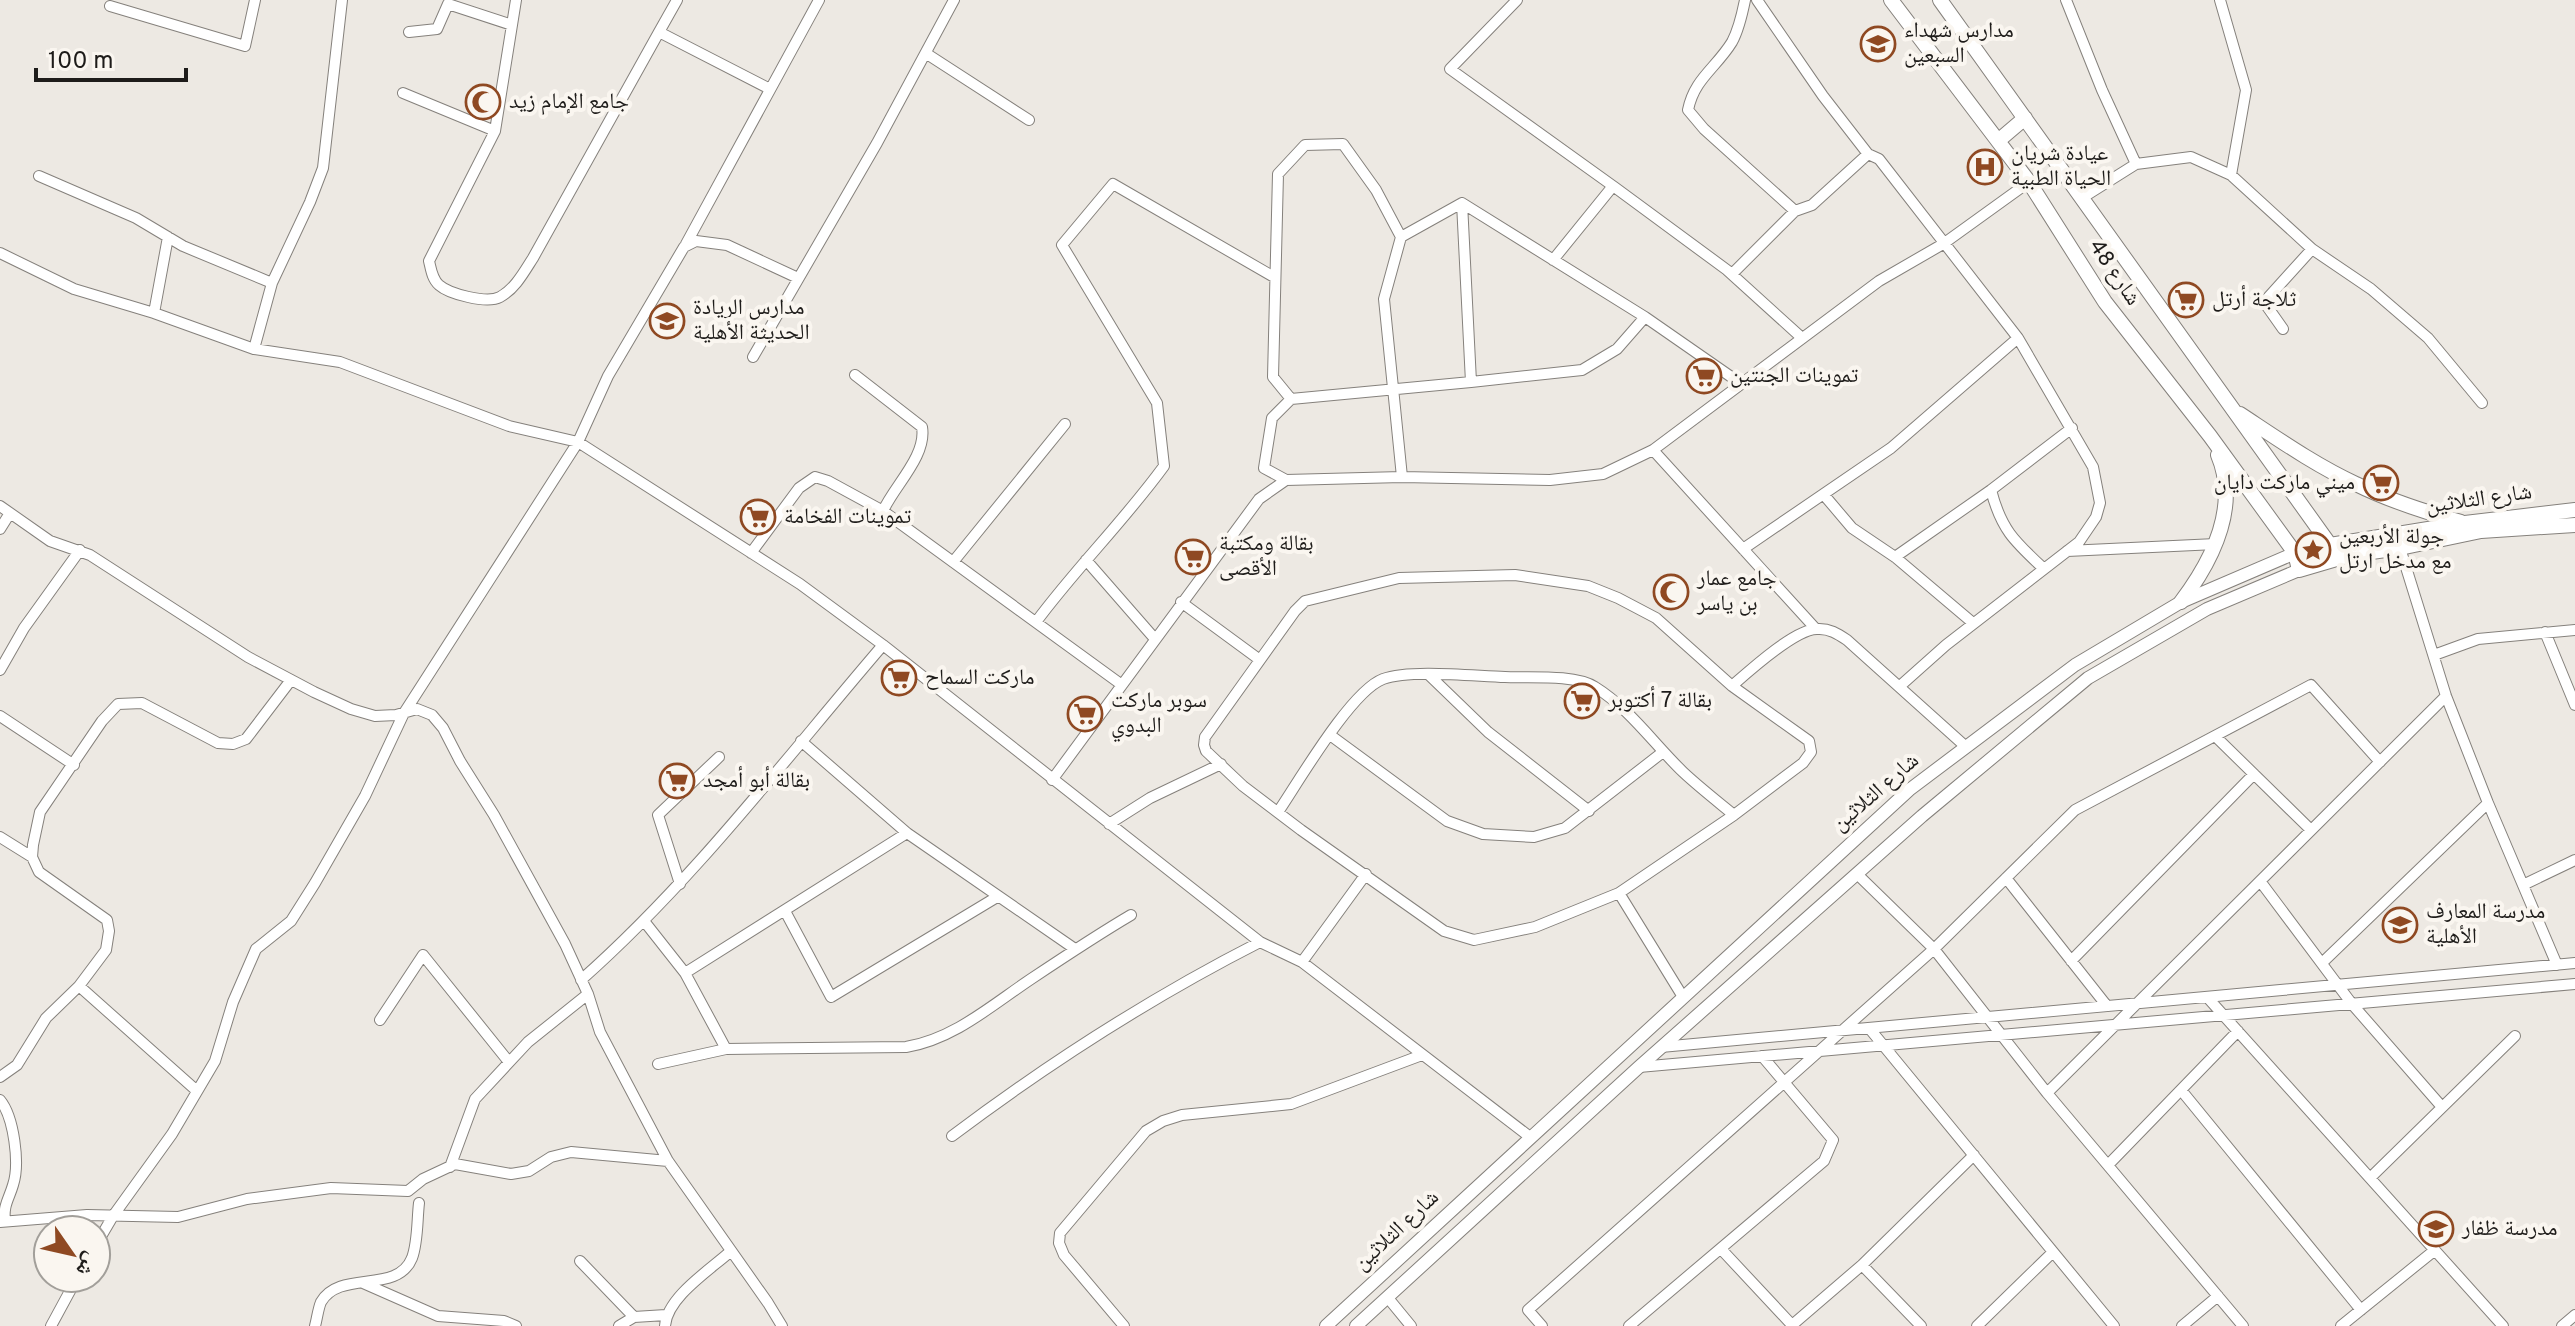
<svg xmlns="http://www.w3.org/2000/svg" width="2575" height="1326" font-family="Overpass,'Noto Naskh Arabic',sans-serif">
  <style>
    .lines { fill: none; stroke-linecap: round; stroke-linejoin: round }
    .minor-casing { stroke: #85817c; stroke-width: 12 }
    .tertiary-casing { stroke: #85817c; stroke-width: 14 }
    .secondary-casing { stroke: #85817c; stroke-width: 16 }
    .minor { stroke: #fff; stroke-width: 10 }
    .tertiary { stroke: #fff; stroke-width: 12 }
    .secondary { stroke: #fff; stroke-width: 14 }
    .labels { text-anchor: middle; dominant-baseline: central; stroke-width: 8; stroke-linejoin: round; paint-order: stroke }
    .poi-label { font-size: 22px; fill: #1e1c1a; stroke: #faf6f0; text-anchor: start }
    .street-label { font-size: 22px; fill: #1e1c1a; stroke: #faf6f0 }
  </style>
  <rect width="100%" height="100%" fill="#ede9e3"/>
  <g class="lines">
    <g class="minor-casing">
      <path id="minor" d="M516 0 495 131 429 261C431 269 432 279 439 285 449 294 487 304 500 297 515 289 524 272 533 258L659 32
        M677 0 659 32 770 89
        M1517 0 1450 69 1613 186
        M1745 0C1742 15 1739 29 1732 42 1716 68 1694 79 1688 110L1704 129 1795 211 1812 205 1868 154 1879 159 2018 338 2093 467 2100 503 2096 517 2079 542 1946 645 1900 686
        M1757 0 1823 96 1868 154
        M2066 0 2102 90 2136 164
        M2220 0 2246 90 2231 175
        M110 6 245 46 255 0
        M409 32 437 29 448 4 512 25
        M927 54 1029 120
        M403 93 495 131
        M39 176 136 218 183 246 272 283
        M2082 198 2136 164 2191 157 2231 175 2312 249 2371 289 2428 338 2482 403
        M1462 203 1645 317 1740 383
        M1401 237 1376 190 1343 144 1305 145 1278 174 1273 377 1291 399 1471 382 1462 203 1401 237 1384 299 1402 477
        M686 244 819 0
        M0 253 74 289 154 313 254 349 340 362 509 426 578 442 800 584 883 645 1260 942 1302 962 1530 1137
        M1553 260 1613 186 1727 270 1802 338
        M1732 274 1795 211
        M154 313 168 237
        M2283 329 2264 302 2312 249
        M254 349 272 283 310 202 323 168 342 0
        M753 357 877 143 954 0
        M855 375 922 427C927 456 894 486 883 511
        M1471 382 1582 370 1617 349 1645 317
        M1291 399 1272 418 1264 468 1286 480 1402 477 1550 480 1603 474 1653 450 1879 281 1943 244 2029 182
        M1653 450 1815 628
        M1991 490C2001 529 2014 541 2043 568
        M1824 495 1852 528 1895 557 1973 623
        M0 506 50 541 90 555 248 657 314 692 351 709 375 716 396 715 417 709 432 715 443 728 460 761 494 815 565 944 588 994 600 1032 668 1161 768 1303 782 1326
        M0 529 10 513
        M2400 548 2446 696 2488 803 2557 965
        M1743 549 1891 448 2018 338
        M2067 551 2216 544
        M751 553 799 488 815 477 828 481 883 511 1122 685
        M1895 557 1991 490 2072 428
        M1086 560 1155 639
        M953 562 1065 424
        M1515 575 1588 586 1618 598 1656 618 1732 686 1809 741 1811 752 1803 763 1734 815 1619 893 1535 927 1474 940 1444 931 1301 830 1243 786 1206 751 1204 745 1205 737 1295 611 1305 601 1399 578Z
        M1181 602 1260 660
        M1036 622C1076 568 1124 521 1164 466L1157 403 1062 245 1113 184 1274 277
        M2545 632 2575 705
        M2434 655 2478 639 2575 630
        M0 670 24 628 80 550
        M1429 675 1488 732 1589 811
        M1732 686C1749 671 1795 629 1817 629 1829 628 1838 634 1847 640L1965 746
        M0 716 74 765
        M1330 735 1447 821 1483 834 1534 837 1565 828 1663 752
        M2215 736 2311 830
        M801 741 907 833 1075 949
        M1052 780 1259 499 1286 480
        M1278 812C1299 781 1351 691 1383 679 1411 669 1473 676 1505 677 1528 678 1575 674 1595 687 1629 708 1654 744 1683 772 1699 787 1717 801 1734 815
        M1109 824 1150 798 1221 764
        M0 837 32 857
        M1857 874 1934 949 2047 1093 2243 1326
        M2006 878 2107 1006
        M2260 881 2352 1004 2442 1107
        M680 884 658 815 719 757
        M2523 885 2575 860
        M1619 893 1683 997
        M785 911 831 997 997 897
        M644 921 685 973 907 833
        M2071 961 2254 774
        M1302 962 1366 874
        M2323 962 2488 803
        M685 973 726 1049 906 1047C954 1039 992 1005 1031 979 1064 957 1097 935 1131 915
        M581 980C694 880 785 759 883 645
        M79 986 197 1091
        M2207 997 2503 1326
        M380 1020 423 955 509 1062
        M1869 1028 2114 1326
        M1661 1047 2575 963
        M658 1064 726 1049
        M1639 1067 2575 984
        M0 1077 17 1065 46 1018 79 986 106 950 109 931 107 920 39 872 32 857 33 845 40 812 102 721 118 704 142 703 218 743 233 744 246 739 291 680
        M2181 1090 2361 1310
        M2047 1093 2446 696
        M0 1100C14 1117 20 1164 13 1185 9 1199 3 1205 5 1221
        M952 1136C1049 1063 1152 997 1260 942
        M2108 1165 2238 1031
        M450 1167 475 1099 528 1042 588 994
        M2370 1178 2515 1036
        M0 1222 87 1215 178 1217 247 1199 331 1188 408 1191 423 1179 455 1164 511 1174 529 1171 551 1157 571 1152 668 1161
        M96 1245 113 1216 172 1134 215 1061 233 1002 256 949 291 921 315 883 365 796 404 713 578 442 608 376 684 247 696 241 727 245 798 278
        M1721 1249 1792 1325
        M580 1261 634 1317 666 1315
        M1862 1265 1921 1326
        M363 1283 438 1316 504 1321 516 1326
        M1388 1298 1411 1326
        M51 1326 77 1278
        M315 1326C317 1319 318 1309 321 1302 340 1269 397 1295 412 1258 418 1242 417 1220 419 1203
        M619 1326 634 1317
        M665 1326C667 1297 710 1270 731 1251
        M1124 1326 1064 1255 1059 1243 1060 1233 1146 1131 1163 1121 1182 1115 1291 1104 1422 1055
        M1542 1326 1528 1310 1934 949 2075 810 2311 685 2380 762
        M1629 1326 1824 1161 1833 1140 1762 1056
        M1791 1326 1862 1265 1974 1155
        M1977 1326 2053 1252
        M2182 1326 2218 1296
        M2341 1326 2435 1250
        M2562 1326 2575 1315"/>
    </g>
    <g class="tertiary-casing">
      <path id="tertiary" d="M1326 1326 1909 790 2075 665 2181 602 2295 553
        M1356 1326 1639 1067 1922 816 2088 678 2207 609 2299 570"/>
    </g>
    <g class="secondary-casing">
      <path id="secondary" d="M1891 0 2029 182 2105 302 2210 436 2295 553 2299 570 2350 555 2400 548 2481 531 2575 525
        M1940 0 2330 545 2350 555
        M1998 141 2025 118
        M2240 414C2278 439 2315 465 2356 484 2390 501 2425 512 2461 522
        M2295 553 2330 545 2465 523 2575 510
        M2181 602C2212 561 2240 507 2218 455"/>
    </g>
    <use href="#minor" class="minor"/>
    <use href="#tertiary" class="tertiary"/>
    <use href="#secondary" class="secondary"/>
  </g>
  <defs>
    <g id="school-ring" transform="scale(1.8)"><circle r="9.5" fill="#faf6f0" stroke="#8f4922" stroke-width="1.5"/><path d="M0-5L7-2L0 1L-7-2ZM-4 1L0 2.5L4 1V4Q0 6-4 4Z" fill="#8f4922"/></g>
    <g id="mosque-ring" transform="scale(1.8)"><circle r="9.5" fill="#faf6f0" stroke="#8f4922" stroke-width="1.5"/><path d="M3.5-4.9A6 6 0 1 0 3.5 4.9A5 5 0 1 1 3.5-4.9Z" fill="#8f4922"/></g>
    <g id="hospital-ring" transform="scale(1.8)"><circle r="9.5" fill="#faf6f0" stroke="#8f4922" stroke-width="1.5"/><path d="M-5-5h3v3.5h4V-5h3V5h-3V1.5h-4V5h-3Z" fill="#8f4922"/></g>
    <g id="supermarket-ring" transform="scale(1.8)"><circle r="9.5" fill="#faf6f0" stroke="#8f4922" stroke-width="1.5"/><path d="M-6-5.5h2.5l.6 2H6L4.5 2H-2.5L-4.4-4H-6ZM-1.5 3.2a1.3 1.3 0 1 0 .1 0ZM3 3.2a1.3 1.3 0 1 0 .1 0Z" fill="#8f4922"/></g>
    <g id="sight-ring" transform="scale(1.8)"><circle r="9.5" fill="#faf6f0" stroke="#8f4922" stroke-width="1.5"/><path d="M0-6L1.8-2.2L6-1.7L2.9 1.2L3.7 5.4L0 3.3L-3.7 5.4L-2.9 1.2L-6-1.7L-1.8-2.2Z" fill="#8f4922"/></g>
  </defs>
  <g fill-rule="evenodd">
    <use href="#school-ring" x="1878" y="44"/>
    <use href="#mosque-ring" x="483" y="102"/>
    <use href="#hospital-ring" x="1985" y="167"/>
    <use href="#supermarket-ring" x="2186" y="300"/>
    <use href="#school-ring" x="667" y="321"/>
    <use href="#supermarket-ring" x="1704" y="376"/>
    <use href="#supermarket-ring" x="2381" y="483"/>
    <use href="#supermarket-ring" x="758" y="517"/>
    <use href="#sight-ring" x="2313" y="550"/>
    <use href="#supermarket-ring" x="1193" y="557"/>
    <use href="#mosque-ring" x="1671" y="592"/>
    <use href="#supermarket-ring" x="899" y="678"/>
    <use href="#supermarket-ring" x="1582" y="701"/>
    <use href="#supermarket-ring" x="1085" y="714"/>
    <use href="#supermarket-ring" x="677" y="781"/>
    <use href="#school-ring" x="2400" y="925"/>
    <use href="#school-ring" x="2436" y="1229"/>
  </g>
  <g class="labels">
    <g class="poi-label">
      <text x="1904" y="31">مدارس شهداء<tspan x="1904" dy="25">السبعين</tspan></text>
      <text x="509" y="102">جامع الإمام زيد</text>
      <text x="2011" y="154">عيادة شريان<tspan x="2011" dy="25">الحياة الطبية</tspan></text>
      <text x="2212" y="300">ثلاجة أرتل</text>
      <text x="693" y="308">مدارس الريادة<tspan x="693" dy="25">الحديثة الأهلية</tspan></text>
      <text x="1730" y="376">تموينات الجنتين</text>
      <text x="2355" y="483" text-anchor="end">ميني ماركت دايان</text>
      <text x="784" y="517">تموينات الفخامة</text>
      <text x="2339" y="537">جولة الأربعين<tspan x="2339" dy="25">مع مدخل ارتل</tspan></text>
      <text x="1219" y="544">بقالة ومكتبة<tspan x="1219" dy="25">الأقصى</tspan></text>
      <text x="1697" y="579">جامع عمار<tspan x="1697" dy="25">بن ياسر</tspan></text>
      <text x="925" y="678">ماركت السماح</text>
      <text x="1111" y="701">سوبر ماركت<tspan x="1111" dy="25">البدوي</tspan></text>
      <text x="1608" y="701">بقالة 7 أكتوبر</text>
      <text x="703" y="781">بقالة أبو أمجد</text>
      <text x="2426" y="912">مدرسة المعارف<tspan x="2426" dy="25">الأهلية</tspan></text>
      <text x="2462" y="1229">مدرسة ظفار</text>
    </g>
    <g class="street-label">
      <text transform="translate(2114 273) rotate(56)">شارع 48</text>
      <text transform="translate(2479 500) rotate(-8)">شارع الثلاثين</text>
      <text transform="translate(1876 793) rotate(-41)">شارع الثلاثين</text>
      <text transform="translate(1397 1231) rotate(-43)">شارع الثلاثين</text>
    </g>
  </g>
  <g transform="translate(72 1254) rotate(124)"><circle r="38" fill="#faf6f0" stroke="#a29f9a" stroke-width="2"/>
  <path d="M0-6L14 30L0 20L-14 30Z" fill="#8f4922"/>
  <text y="-12" font-size="22" font-weight="bold" text-anchor="middle" fill="#1e1c1a">ش</text>
  </g>
  <path d="M36 68v12h150v-12" fill="none" stroke="#1e1c1a" stroke-width="4"/>
  <text x="48" y="68" font-size="24" fill="#1e1c1a" stroke="#faf6f0" stroke-width="6" paint-order="stroke">100 m</text>
</svg>
